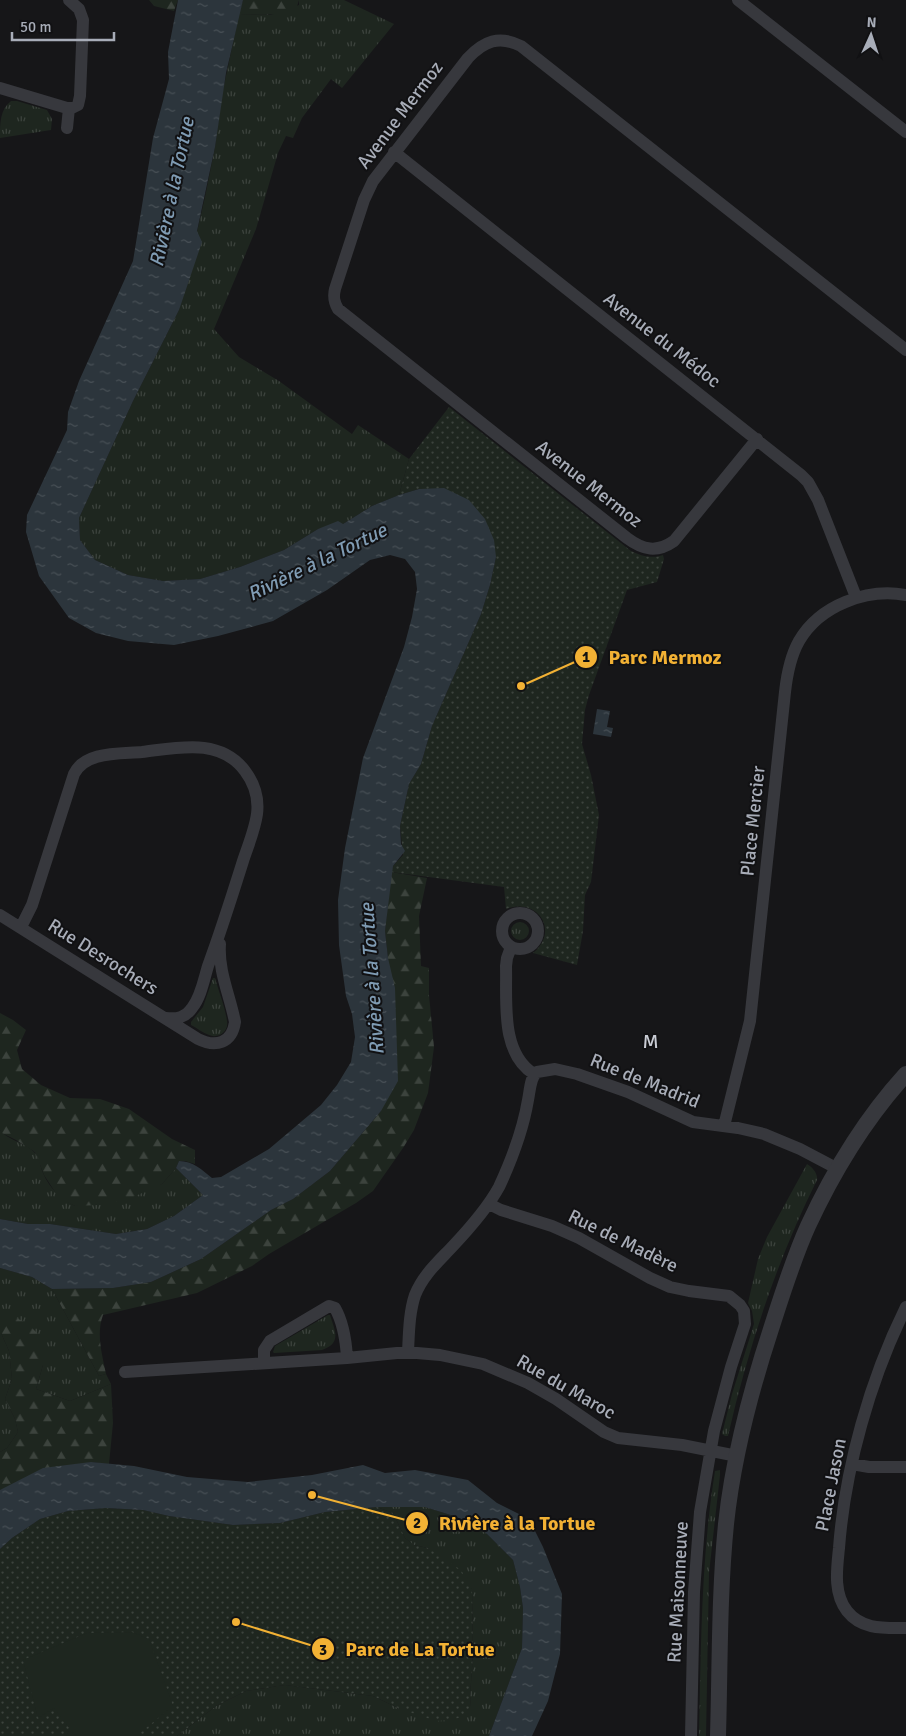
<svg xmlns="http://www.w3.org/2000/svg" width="906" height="1736" font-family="Signika,sans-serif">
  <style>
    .grass { fill: url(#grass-tufts) }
    .forest { fill: url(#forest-firs) }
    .park { fill: url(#park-dots) }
    .garden { fill: #1e261f }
    .water { fill: url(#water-ripples) }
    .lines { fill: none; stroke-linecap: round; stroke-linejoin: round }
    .minor { stroke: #37383d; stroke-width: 12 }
    .tertiary { stroke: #37383d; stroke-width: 16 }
    .labels { text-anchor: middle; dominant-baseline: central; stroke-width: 4; stroke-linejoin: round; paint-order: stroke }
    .street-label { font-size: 19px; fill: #a8adb8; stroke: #111113 }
    .water-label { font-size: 20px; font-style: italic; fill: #7f9bb3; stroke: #111113 }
    .neighbourhood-label { font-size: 20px; letter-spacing: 1px; fill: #c9ccd4; stroke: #111113 }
    .leader { fill: none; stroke: #f2b134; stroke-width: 2 }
    .callout-dot { fill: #f2b134; stroke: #111113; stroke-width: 2 }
    .mark-label { font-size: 15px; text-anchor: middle; font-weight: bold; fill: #111 }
    .callout-label { font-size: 20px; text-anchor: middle; font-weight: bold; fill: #f2b134; stroke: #111113; stroke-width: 4; stroke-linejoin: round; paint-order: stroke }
  </style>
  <defs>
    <pattern id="grass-tufts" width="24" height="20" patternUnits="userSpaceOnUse" patternTransform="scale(1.25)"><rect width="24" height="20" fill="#1e261f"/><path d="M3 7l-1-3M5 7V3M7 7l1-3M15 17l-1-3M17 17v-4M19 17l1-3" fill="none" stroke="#3c433d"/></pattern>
    <pattern id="forest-firs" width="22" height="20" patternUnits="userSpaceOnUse" patternTransform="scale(1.25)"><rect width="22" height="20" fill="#1e261f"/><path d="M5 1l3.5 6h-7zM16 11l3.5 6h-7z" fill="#3c433d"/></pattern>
    <pattern id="park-dots" width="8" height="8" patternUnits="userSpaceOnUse" patternTransform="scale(1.25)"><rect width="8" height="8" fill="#1e261f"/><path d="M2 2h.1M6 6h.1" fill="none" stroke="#3c433d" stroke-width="1.8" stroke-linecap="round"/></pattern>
    <pattern id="water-ripples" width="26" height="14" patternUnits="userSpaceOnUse" patternTransform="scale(1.25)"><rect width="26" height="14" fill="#2c353c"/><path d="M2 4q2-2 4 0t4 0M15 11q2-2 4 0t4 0" fill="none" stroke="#485056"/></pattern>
  </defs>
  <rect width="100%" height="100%" fill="#161618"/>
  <path class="grass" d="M299 0H344L394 24 342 88 331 79 302 118 293 138 286 136 278 153 256 229 214 329 239 357 279 381 352 434 358 425 409 459 399 495 372 506 343 524 318 529 284 550 240 567 200 579 163 581 128 575 95 560 80 540 79 518 133 401 179 310 205 197 215 147 222 95 239 14 271 15 299 5Z
    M11 101H17L47 110 52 119 51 130 0 138C0 122 0 110 11 101Z
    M511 931a9 9 0 1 1 18 0a9 9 0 1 1-18 0Z
    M213 978H215C219 992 225 1007 227 1021 229 1032 218 1039 209 1035 203 1033 197 1028 191 1025V1022L203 1007Z
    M0 1130C6 1139 25 1143 33 1151 39 1156 40 1166 43 1173 50 1189 60 1198 75 1206L162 1184 176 1168 203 1195 174 1216 147 1229 116 1234 50 1224H28L0 1219Z
    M807 1164C812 1167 818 1173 817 1180 777 1260 748 1348 728 1436H725L722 1434 732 1394 754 1324 752 1311 748 1303 758 1259 767 1237Z
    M0 1268 32 1277 52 1289 99 1376 106 1374 111 1384 70 1401 36 1389 43 1365 1 1333 9 1351 12 1379 5 1399 15 1419 18 1432 7 1448 0 1452Z
    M328 1315H330C335 1331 342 1343 322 1350L274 1353 273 1352 275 1346Z
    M720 1470V1475L709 1573 706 1736H699C701 1647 701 1558 715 1471Z
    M377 1507H425L457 1517 486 1533 513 1560 520 1587 523 1608 522 1648 489 1736H177L216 1706 246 1691 285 1685 373 1696 400 1709 471 1707 470 1696 473 1654 472 1589 428 1548 414 1545 405 1538 393 1513Z"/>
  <path class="forest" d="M149 0H178L174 11 154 6Z
    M243 0H299L296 10C278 17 258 14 239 14Z
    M391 872 427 878 419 916 421 966 429 968V995L434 1047 428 1093 414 1130 403 1148 373 1191 356 1203 269 1254 252 1266 197 1293 103 1315C96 1334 102 1354 106 1374L99 1376 52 1289 113 1288 151 1282 201 1259 271 1210 293 1199 330 1171 381 1111 388 958 385 931Z
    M0 1013 13 1020 26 1030 17 1050 22 1069 41 1085 70 1098 100 1099 129 1109 172 1139 195 1150V1164L185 1161H179L176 1168 162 1184 131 1198 99 1205 75 1206 59 1198 44 1175 35 1152 16 1140 2 1133 0 1130Z
    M14 1317 27 1323 39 1335 43 1365 36 1389 70 1401 111 1384 113 1423 109 1464 91 1462 0 1490V1452L7 1448 18 1432 15 1419 5 1399 12 1379 9 1351 1 1333 5 1321Z"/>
  <path class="park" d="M449 407 631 551C641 556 652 559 663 555L664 559 657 582 627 590 589 695 585 710 582 744 591 775 599 815 591 882 585 895 583 931 577 965 533 953C560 931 538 897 506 909L504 887 391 872 393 866 403 855 400 826 409 784 421 764 432 726 481 614 490 585 496 557 419 489 399 495 409 459Z
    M377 1507 393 1513 405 1538 414 1545 428 1548 461 1570 472 1589 473 1654 470 1696 471 1707 464 1716 452 1720 436 1721 400 1709 373 1696 285 1685 246 1691 216 1706 177 1736H0V1549L12 1538 40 1519 68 1511 106 1508 143 1510 169 1516 233 1525 280 1523 325 1512Z"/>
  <path class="garden" d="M132 1632 149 1639 173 1706 136 1736H66L70 1729 54 1708 38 1718 23 1660 87 1633Z"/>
  <path class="water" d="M178 0H243L226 73 215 147 197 231 202 242 179 310 133 401 79 518 80 540 95 560 128 575 163 581 200 579 240 567 284 550 318 529 338 521 343 524 372 506 399 495 419 489 444 488 469 500 485 519 494 540 496 557 490 585 481 614 432 726 421 764 409 784 400 826 401 844 405 851 393 866 385 931 388 958 395 988 398 1081 381 1111 330 1171 293 1199 271 1210 201 1259 151 1282 113 1288 52 1289 32 1277 0 1268V1219L28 1224H50L116 1234 147 1229 174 1216 203 1195 176 1168 179 1161C193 1161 202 1170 212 1178L221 1177 269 1149 321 1105 337 1085 351 1062 355 1037 352 1014 346 996 339 945 338 900 345 848 363 758 404 647 412 617 417 589 415 572 405 559 390 555 370 560 327 590 273 621 218 636 174 645 128 641 96 633 69 618 39 576 26 532 27 515 67 430 68 412 79 381 133 261 153 138 169 79 168 52Z
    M597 709 610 711 607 727 613 728 611 737 593 734Z
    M91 1462 134 1466 187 1477 248 1482 312 1475 363 1465 385 1473 415 1470 468 1480 497 1503 521 1515 534 1529 543 1547 562 1594 560 1654 548 1701 532 1736H489L522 1648 523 1608 520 1587 513 1560 486 1533 457 1517 425 1507H377L325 1512 280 1523 233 1525 169 1516 143 1510 106 1508 68 1511 40 1519 12 1538 0 1549V1490L43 1468Z"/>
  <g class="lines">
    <path class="minor" d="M738 0 906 132
      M0 88 67 108H72L78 105 80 96 83 20 79 9 69 0
      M67 128 69 108
      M394 152 801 475 808 482 818 500 856 597
      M757 439 674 541C657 553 643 550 627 538L338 309C334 302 333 297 335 289L364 200 373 181 468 58C484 41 499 35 521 46L906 350
      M502 931a18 18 0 1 1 36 0a18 18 0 1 1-36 0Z
      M0 915 198 1039C216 1048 232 1043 235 1022 230 996 218 971 220 944
      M21 927 32 905 74 774C85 751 120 754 142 752 177 748 220 737 245 771 254 783 259 798 257 814 255 829 248 846 243 861 232 896 221 931 208 966 204 979 201 997 192 1008 185 1018 177 1019 166 1018
      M511 947 507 958 506 966C507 1001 500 1053 534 1074
      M724 1126 750 1021 785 692C787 674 790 657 799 641 820 605 867 588 906 595
      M489 1204 501 1210 552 1226 579 1238 650 1278 670 1287 689 1291 729 1296 740 1305 744 1311 745 1324 731 1367 714 1431 700 1512 694 1592 691 1736
      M906 1307C870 1380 845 1468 839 1548 837 1568 833 1593 847 1611 862 1630 884 1628 906 1628
      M408 1352C409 1333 409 1313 415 1295 423 1275 438 1262 452 1247 469 1229 487 1209 499 1187 512 1159 523 1130 528 1100 530 1091 530 1077 537 1072L555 1069 577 1074 628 1092 693 1122 738 1128 764 1134 800 1149 838 1169
      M264 1363V1350L270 1341 329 1306 335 1308C343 1322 346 1341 347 1358
      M125 1372 347 1358 397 1353H417L440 1355 483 1364 528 1383 556 1399 604 1432 618 1438 682 1445 737 1456
      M852 1464 869 1467H906"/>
    <path class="tertiary" d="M718 1736C720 1666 719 1595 726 1524 733 1458 750 1393 771 1329 782 1295 793 1259 808 1226 833 1172 866 1118 906 1074"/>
  </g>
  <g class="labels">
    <g class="street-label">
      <text transform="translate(400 115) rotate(-53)">Avenue Mermoz</text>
      <text transform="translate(662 340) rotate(38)">Avenue du Médoc</text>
      <text transform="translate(589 484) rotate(38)">Avenue Mermoz</text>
      <text transform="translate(753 821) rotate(-84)">Place Mercier</text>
      <text transform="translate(103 957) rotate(32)">Rue Desrochers</text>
      <text transform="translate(645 1081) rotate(22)">Rue de Madrid</text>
      <text transform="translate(623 1241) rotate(26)">Rue de Madère</text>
      <text transform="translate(566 1387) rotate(30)">Rue du Maroc</text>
      <text transform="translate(831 1485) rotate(-79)">Place Jason</text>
      <text transform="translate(678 1592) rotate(-87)">Rue Maisonneuve</text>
    </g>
    <g class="water-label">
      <text transform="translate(172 192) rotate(-78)">Rivière à la Tortue</text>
      <text transform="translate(317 562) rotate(-26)">Rivière à la Tortue</text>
      <text transform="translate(372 979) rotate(-94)">Rivière à la Tortue</text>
    </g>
    <g class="neighbourhood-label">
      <text x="651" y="1041">M</text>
    </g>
  </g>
  <path class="leader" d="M521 686L586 657M312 1495L417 1523M236 1622L323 1649"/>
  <g class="callout-dot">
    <circle cx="521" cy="686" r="5"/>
    <circle cx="312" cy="1495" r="5"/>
    <circle cx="236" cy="1622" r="5"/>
    <circle cx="586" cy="657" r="12"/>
    <circle cx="417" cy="1523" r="12"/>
    <circle cx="323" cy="1649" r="12"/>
  </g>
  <g class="mark-label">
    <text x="586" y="662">1</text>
    <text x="417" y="1528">2</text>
    <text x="323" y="1655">3</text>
  </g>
  <g class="callout-label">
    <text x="665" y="664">Parc Mermoz</text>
    <text x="517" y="1530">Rivière à la Tortue</text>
    <text x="420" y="1656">Parc de La Tortue</text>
  </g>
  <g transform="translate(871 35) rotate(3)" stroke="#111113" stroke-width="4" paint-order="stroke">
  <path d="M0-4L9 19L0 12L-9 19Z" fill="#a8adb8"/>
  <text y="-8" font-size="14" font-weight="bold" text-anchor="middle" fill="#a8adb8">N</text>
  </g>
  <path d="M12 32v8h102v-8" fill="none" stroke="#a8adb8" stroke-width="2.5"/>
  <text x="20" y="32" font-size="15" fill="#a8adb8" stroke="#111113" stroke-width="4" paint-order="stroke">50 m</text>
</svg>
